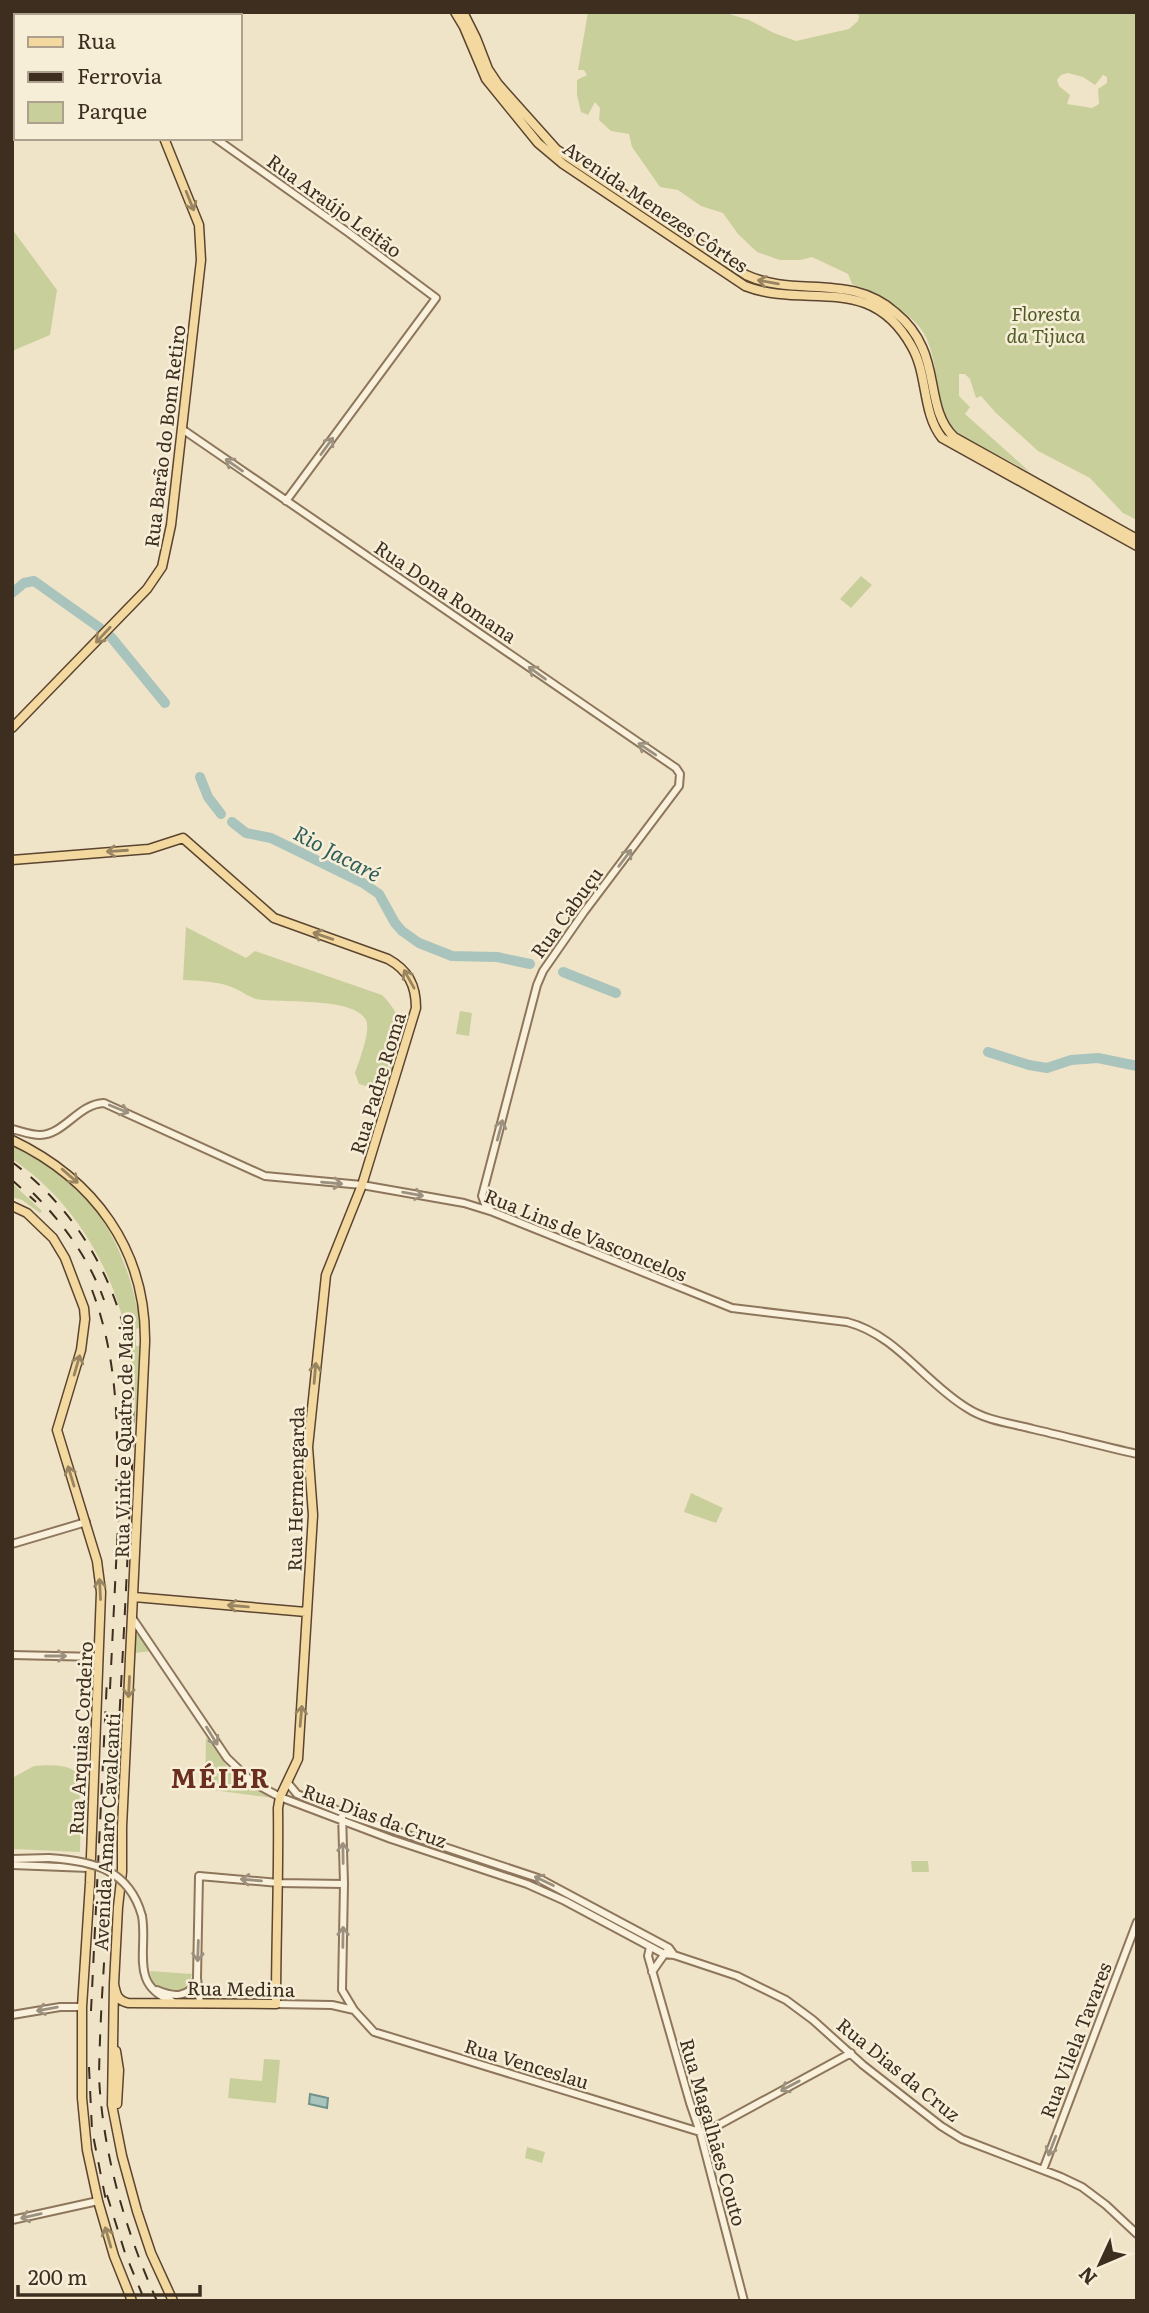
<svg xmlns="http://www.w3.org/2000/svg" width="1149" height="2313" font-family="Literata,serif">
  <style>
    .green { fill: #c9cf9b; fill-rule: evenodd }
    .water { fill: #a9c4bc; stroke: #6f938a; stroke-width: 2 }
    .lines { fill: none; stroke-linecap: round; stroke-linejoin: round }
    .river { stroke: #a9c4bc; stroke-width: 10 }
    .minor-casing { stroke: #8d765c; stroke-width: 10 }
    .major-casing { stroke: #5b4430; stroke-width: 11 }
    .minor { stroke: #faf1dc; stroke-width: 6 }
    .major { stroke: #f3d9a0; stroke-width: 8 }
    .rail { stroke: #3d2e20; stroke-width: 2; stroke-dasharray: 12 12; stroke-linecap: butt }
    .minor-bridge-casing { stroke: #8d765c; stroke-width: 10; stroke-linecap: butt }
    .minor-bridge { stroke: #faf1dc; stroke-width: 6 }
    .oneway { stroke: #988460 }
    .oneway2 { stroke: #9c907e }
    .labels { text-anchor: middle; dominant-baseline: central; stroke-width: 5; stroke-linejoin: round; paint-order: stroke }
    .street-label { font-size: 19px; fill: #3d2e20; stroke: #f7eed8 }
    .park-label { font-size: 19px; font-style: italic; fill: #4d5a26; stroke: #f7eed8 }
    .water-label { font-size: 21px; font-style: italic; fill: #2f5d5a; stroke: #f7eed8 }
    .district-label { font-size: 26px; font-weight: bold; letter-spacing: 2px; fill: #6b2e1e; stroke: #f7eed8 }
  </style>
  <rect width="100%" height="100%" fill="#f0e4c8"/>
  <path class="green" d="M588 12H723L749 20 774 33 796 41 849 29 858 21 859 16 856 12H1137V520L1123 513 1090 478 1038 451 996 413 981 396 976 398 970 379 965 374H959V396L970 407 965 414 1030 472 962 437C930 411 943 365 923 332 910 311 874 293 852 284L848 274 812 257 800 260H780L757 252 738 234 723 213 701 206 678 190 660 187 632 147 629 134 611 131 599 120 600 108 595 102 588 115 581 112 577 95V80L587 75 584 70H578ZM1068 73 1083 77 1095 85 1103 75 1107 77V83L1098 89 1099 104 1092 108 1067 104 1070 95 1059 86 1057 80 1061 75Z
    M12 229 57 290 50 335 12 351Z
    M861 576 872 585 851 608 840 599Z
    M186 927 246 958 255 951 382 995C414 1027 399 1050 387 1088L383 1091 359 1084 355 1073C359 1061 371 1031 366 1020 353 996 281 1004 256 999 249 997 243 992 236 989 219 981 202 981 183 980Z
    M460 1011 472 1013 469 1036 456 1034Z
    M12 1144C25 1152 38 1158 50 1166 106 1204 130 1263 141 1327L136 1329V1346H140L137 1425C133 1415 135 1405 135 1393 135 1381 133 1368 131 1356 118 1277 79 1204 12 1159Z
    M12 1183 42 1211 40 1213 22 1200 12 1197Z
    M691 1493 723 1508 716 1523 684 1512Z
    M139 1634 152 1651 135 1653 136 1636Z
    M206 1737 233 1774 274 1798 205 1789Z
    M34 1766C48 1765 77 1762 81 1781 82 1790 79 1796 79 1804L81 1806 80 1852 12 1849V1778Z
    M911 1861H928L929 1872H912Z
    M150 1971 192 1974C185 2001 152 1997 150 1971Z
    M264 2059 280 2060 276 2103 228 2098 230 2078 262 2081Z
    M527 2147 545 2152 542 2163 525 2158Z"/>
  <path class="water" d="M310 2094 328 2098 327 2108 309 2104Z"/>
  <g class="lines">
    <path class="river" d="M12 593 24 583 34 581 100 628
      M111 637 165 703
      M200 777 208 797 221 814
      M232 822 246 833 271 838 363 883 379 894 395 923 402 931 419 943 452 956 497 957 530 964
      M563 972 616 993
      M988 1052 1029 1065 1047 1068 1071 1060 1098 1058 1137 1066"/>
    <g class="minor-casing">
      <path id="minor" d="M215 138 349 233 436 298 286 501
        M182 429 676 768 680 774 679 786 584 912 543 971 537 985 482 1196 485 1204 491 1211
        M12 1129C21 1131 30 1135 40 1135 65 1134 78 1104 104 1103L265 1176 362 1185 464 1203 493 1212 732 1308 847 1322C897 1335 924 1382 967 1408 987 1421 1010 1423 1033 1429 1067 1437 1102 1446 1137 1454
        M12 1544 86 1522
        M133 1619 227 1758 252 1782 280 1797 391 1839 527 1884 565 1901 664 1954 674 1955 737 1976 786 2000 813 2020 863 2065 941 2126 962 2139 1061 2177 1082 2187 1106 2205 1137 2234
        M12 1655 99 1657
        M287 1782 297 1794 351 1816 538 1878 669 1948 674 1955
        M342 1813 344 1884 342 1990 354 2010 374 2032 700 2132 713 2128 851 2053
        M12 1859 49 1858
        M12 1865 89 1868
        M142 1916C148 1950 129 1985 172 2001
        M650 1947 648 1956 690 2103 700 2132 744 2301
        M652 1972 666 1952
        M157 1990C173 1997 189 1999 197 1979
        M200 2003 197 1978 199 1876 279 1883 344 1884
        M276 2004 332 2005 354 2010
        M12 2015 60 2007H82
        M1043 2170 1137 1922
        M12 2220 98 2201"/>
    </g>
    <g class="major-casing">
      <path id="major" d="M122 12 124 16
        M455 12 464 27 486 79 538 143 563 164 745 286C807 310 870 271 912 347 928 375 922 413 942 438L1137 546
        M463 12 476 38 488 69 498 84 556 149 746 275C796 298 850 272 896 313 907 322 916 333 922 347 936 376 930 414 954 437L1137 539
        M12 728 147 589 162 567 171 525 201 260 199 225 164 138
        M12 860 149 849 183 838 274 918 388 959C408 970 416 985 416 1008L362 1185 326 1275 308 1447 313 1515 298 1759 280 1797 278 1808C279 1874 276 1938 276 2004L128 2003C117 2000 116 1994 114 1984
        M12 1140C94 1179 146 1249 145 1342L122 1827V1872L118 1907 114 1984 112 2105 122 2156 137 2211 151 2253 173 2301
        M12 1206 27 1213 53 1238 65 1258 84 1308 85 1319 81 1350 57 1430 97 1561 101 1592 90 1883 82 2007V2098L87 2150 98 2201 114 2256 132 2301
        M134 1597 306 1612
        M116 2051 119 2070 117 2104"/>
    </g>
    <use href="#minor" class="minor"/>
    <use href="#major" class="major"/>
    <path class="rail" d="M12 1162C70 1205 109 1266 126 1336 140 1398 130 1483 128 1547 123 1655 117 1763 110 1870 106 1939 100 2008 99 2077 103 2154 125 2230 157 2301
      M12 1180 36 1202
      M33 1193C64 1224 89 1259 104 1300
      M92 1290C117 1356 119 1425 116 1494
      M110 1689 120 1483
      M91 2011 107 1679
      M89 2067 92 2130 107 2206
      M107 2195 125 2253 142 2294"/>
    <g class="minor-bridge-casing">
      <path id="minor-bridge" d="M49 1858C93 1861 129 1869 142 1916"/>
    </g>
    <use href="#minor-bridge" class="minor-bridge"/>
  </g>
  <defs><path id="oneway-shaft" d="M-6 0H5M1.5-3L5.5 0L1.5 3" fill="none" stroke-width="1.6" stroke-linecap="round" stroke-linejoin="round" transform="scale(1.75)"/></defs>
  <g class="oneway">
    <use href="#oneway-shaft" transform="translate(190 201) rotate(68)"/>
    <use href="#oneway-shaft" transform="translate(768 282) rotate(-170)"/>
    <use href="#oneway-shaft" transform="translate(103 635) rotate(133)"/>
    <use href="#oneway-shaft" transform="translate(117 851) rotate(176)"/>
    <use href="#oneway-shaft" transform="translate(323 936) rotate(-161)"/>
    <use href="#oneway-shaft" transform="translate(409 979) rotate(-119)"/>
    <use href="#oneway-shaft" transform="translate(70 1176) rotate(41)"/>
    <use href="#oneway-shaft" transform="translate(77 1365) rotate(-74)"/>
    <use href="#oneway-shaft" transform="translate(315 1373) rotate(-85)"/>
    <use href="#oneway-shaft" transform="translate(71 1476) rotate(-107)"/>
    <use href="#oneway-shaft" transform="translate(100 1589) rotate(-93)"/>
    <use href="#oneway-shaft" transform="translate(238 1606) rotate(-175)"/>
    <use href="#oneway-shaft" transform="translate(129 1687) rotate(93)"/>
    <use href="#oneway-shaft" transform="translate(301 1716) rotate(-85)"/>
    <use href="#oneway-shaft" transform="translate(108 2237) rotate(-106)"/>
  </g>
  <g class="oneway2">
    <use href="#oneway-shaft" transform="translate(327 446) rotate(-54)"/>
    <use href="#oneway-shaft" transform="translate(234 465) rotate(-145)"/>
    <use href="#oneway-shaft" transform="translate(537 673) rotate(-144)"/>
    <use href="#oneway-shaft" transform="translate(647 749) rotate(-146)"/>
    <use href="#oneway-shaft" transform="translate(625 858) rotate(-53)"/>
    <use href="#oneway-shaft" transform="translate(119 1109) rotate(22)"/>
    <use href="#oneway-shaft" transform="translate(500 1130) rotate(-75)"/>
    <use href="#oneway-shaft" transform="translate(332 1183) rotate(5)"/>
    <use href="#oneway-shaft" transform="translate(413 1194) rotate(10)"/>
    <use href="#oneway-shaft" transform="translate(56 1656)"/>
    <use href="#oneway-shaft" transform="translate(212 1736) rotate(58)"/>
    <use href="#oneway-shaft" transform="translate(343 1853) rotate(-91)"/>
    <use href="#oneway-shaft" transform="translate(251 1880) rotate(-175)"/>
    <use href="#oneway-shaft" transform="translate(544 1881) rotate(-154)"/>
    <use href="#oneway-shaft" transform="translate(343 1937) rotate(-89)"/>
    <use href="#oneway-shaft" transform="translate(198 1951) rotate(92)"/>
    <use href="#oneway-shaft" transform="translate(47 2009) rotate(170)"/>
    <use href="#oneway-shaft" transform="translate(790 2086) rotate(152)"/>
    <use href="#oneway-shaft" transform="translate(1052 2146) rotate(111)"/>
    <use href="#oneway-shaft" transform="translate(31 2216) rotate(167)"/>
  </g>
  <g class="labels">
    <g class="street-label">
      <text transform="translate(335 205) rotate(36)">Rua Araújo Leitão</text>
      <text transform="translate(656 206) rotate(34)">Avenida Menezes Côrtes</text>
      <text transform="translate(164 436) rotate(-83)">Rua Barão do Bom Retiro</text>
      <text transform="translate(446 591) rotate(34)">Rua Dona Romana</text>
      <text transform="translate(566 912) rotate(-54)">Rua Cabuçu</text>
      <text transform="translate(377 1083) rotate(-73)">Rua Padre Roma</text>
      <text transform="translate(586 1234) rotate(22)">Rua Lins de Vasconcelos</text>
      <text transform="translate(123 1436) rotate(-89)">Rua Vinte e Quatro de Maio</text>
      <text transform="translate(295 1489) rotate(-89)">Rua Hermengarda</text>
      <text transform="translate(80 1738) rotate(-87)">Rua Arquias Cordeiro</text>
      <text transform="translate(375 1815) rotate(20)">Rua Dias da Cruz</text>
      <text transform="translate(106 1832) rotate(-87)">Avenida Amaro Cavalcanti</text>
      <text transform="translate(241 1988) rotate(1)">Rua Medina</text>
      <text transform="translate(1075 2040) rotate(-69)">Rua Vilela Tavares</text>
      <text transform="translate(527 2063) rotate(17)">Rua Venceslau</text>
      <text transform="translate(899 2069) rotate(39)">Rua Dias da Cruz</text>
      <text transform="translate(714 2132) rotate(74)">Rua Magalhães Couto</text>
    </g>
    <g class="park-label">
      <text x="1046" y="313">Floresta<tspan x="1046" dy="22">da Tijuca</tspan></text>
    </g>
    <g class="water-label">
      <text transform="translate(338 852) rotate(28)">Rio Jacaré</text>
    </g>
    <g class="district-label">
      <text x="221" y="1776">MÉIER</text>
    </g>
  </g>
  <rect width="1149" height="2313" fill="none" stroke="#3d2e20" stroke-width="28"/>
  <rect x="14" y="14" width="228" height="126" fill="#f7eed8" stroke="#ada18e" stroke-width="2"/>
  <rect x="28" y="37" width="35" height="10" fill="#f3d9a0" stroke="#ada18e" stroke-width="2"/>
  <text x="77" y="49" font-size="21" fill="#3d2e20">Rua</text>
  <rect x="28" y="72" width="35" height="10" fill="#3d2e20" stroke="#ada18e" stroke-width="2"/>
  <text x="77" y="84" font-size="21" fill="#3d2e20">Ferrovia</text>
  <rect x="28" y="102" width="35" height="21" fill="#c9cf9b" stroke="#ada18e" stroke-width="2"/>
  <text x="77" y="119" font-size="21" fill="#3d2e20">Parque</text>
  <g transform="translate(1100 2264) rotate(226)" stroke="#f7eed8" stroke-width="5" paint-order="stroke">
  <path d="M0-5L12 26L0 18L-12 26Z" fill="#3d2e20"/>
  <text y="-10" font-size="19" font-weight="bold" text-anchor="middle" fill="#3d2e20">N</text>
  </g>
  <path d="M18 2285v10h182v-10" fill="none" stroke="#3d2e20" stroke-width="3.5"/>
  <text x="28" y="2285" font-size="21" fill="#3d2e20" stroke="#f7eed8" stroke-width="5" paint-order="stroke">200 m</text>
</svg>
